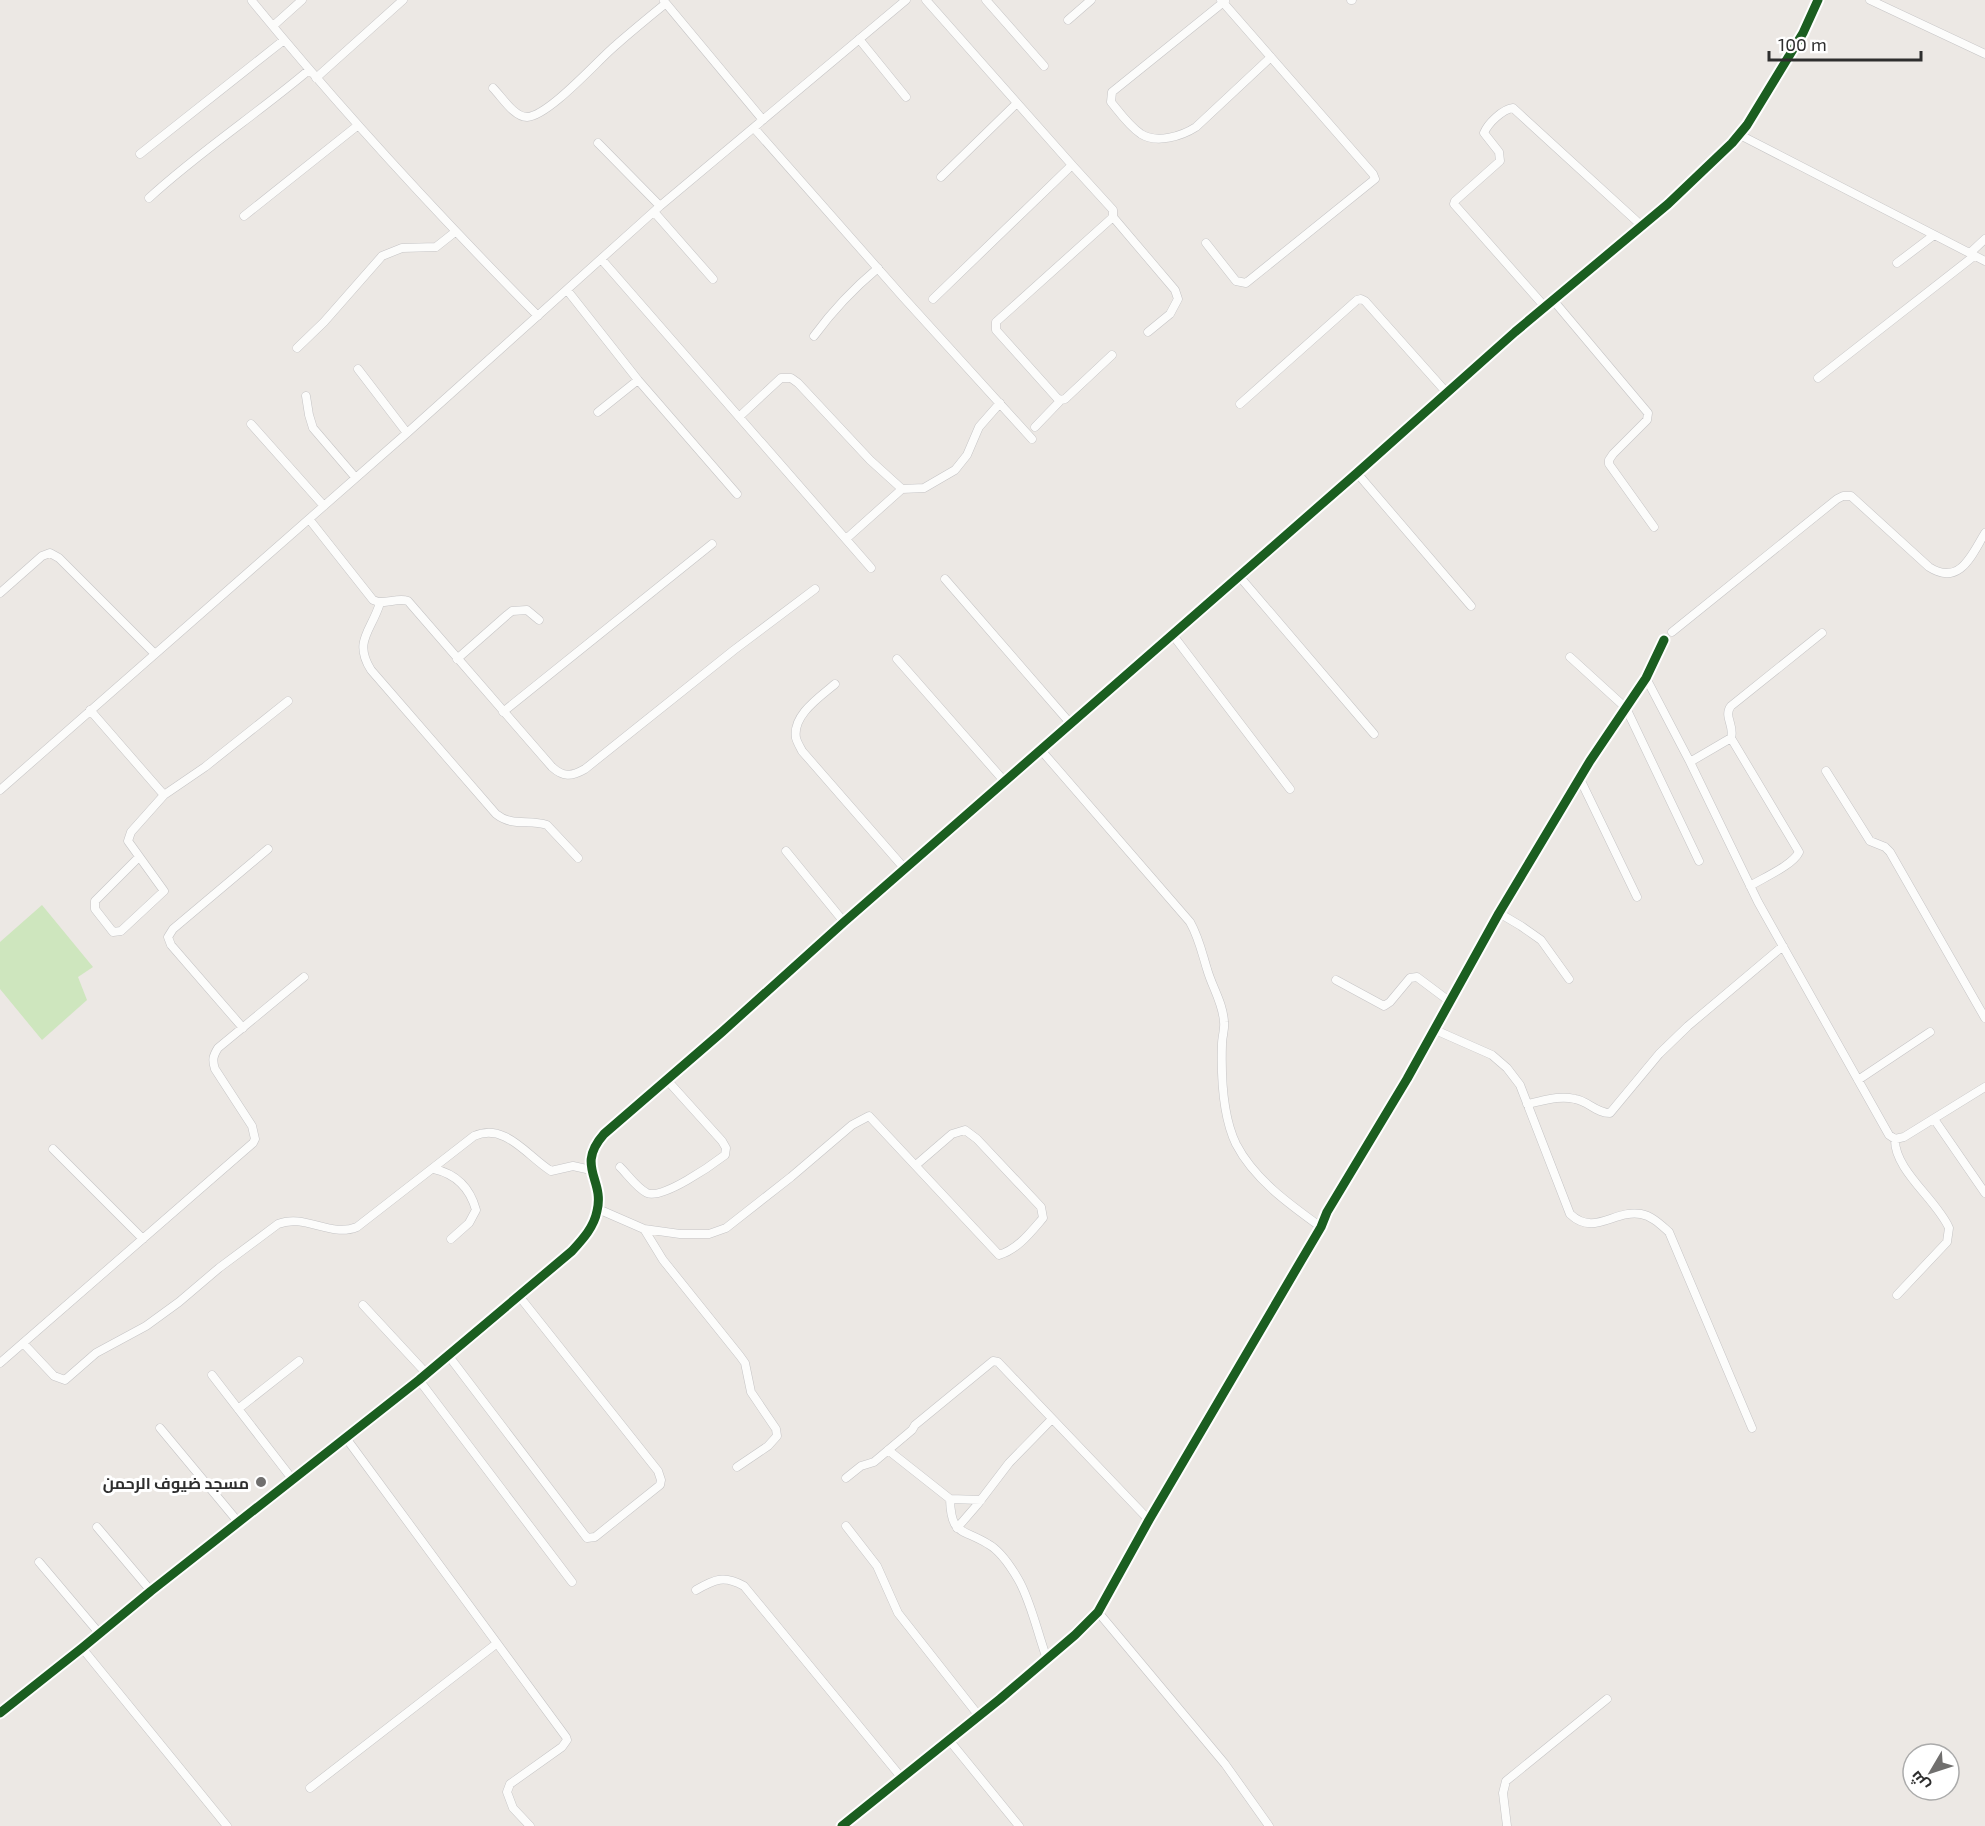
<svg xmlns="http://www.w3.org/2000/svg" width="1985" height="1826" font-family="'Exo 2',Cairo,sans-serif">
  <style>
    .green { fill: #cee6be }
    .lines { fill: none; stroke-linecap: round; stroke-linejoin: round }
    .minor-casing { stroke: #c5c4c5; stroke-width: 9 }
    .tertiary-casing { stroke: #c5c4c5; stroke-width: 12 }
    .minor { stroke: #fcfcfb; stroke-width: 8 }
    .tertiary { stroke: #fcfcfb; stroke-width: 10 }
    .cycleway-casing { stroke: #fff; stroke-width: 13 }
    .cycleway { stroke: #1b5e20; stroke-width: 9 }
    .poi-dot { fill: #706f6e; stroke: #fff; stroke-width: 2 }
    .labels { text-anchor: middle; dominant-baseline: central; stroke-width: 6; stroke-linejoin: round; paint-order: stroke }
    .poi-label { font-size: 16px; font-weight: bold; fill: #2e2e2e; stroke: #fff; text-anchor: end }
  </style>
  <rect width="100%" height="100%" fill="#ece8e4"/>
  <path class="green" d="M42 905 93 967 78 977 87 1000 42 1040 0 989V942Z"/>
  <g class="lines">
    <g class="minor-casing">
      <path id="minor" d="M926 0 1072 165 933 299
        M986 0 1044 66
        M1351 0H1352
        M1870 0 1985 54
        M252 1C342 111 438 215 538 316
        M664 1 763 120
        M1225 1 1112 92 1111 102C1120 113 1129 126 1141 134 1157 144 1182 136 1196 127L1271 57
        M1068 20 1091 0
        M273 26 302 0
        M859 39 906 97
        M316 78 403 0
        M493 88C502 97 514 117 527 117 549 116 598 60 616 45 632 31 649 17 665 4
        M754 128 903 297 1032 439
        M1740 135 1985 261
        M598 143 660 206
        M140 154 284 40
        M1072 165 1113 210V217L996 322V330L1057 398 1061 400 1065 399 1112 355
        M941 177 1017 103
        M149 198C199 152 257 114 309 70
        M655 213 713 279
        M244 216 357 126
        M1113 217 1175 290 1178 299 1170 314 1148 332
        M1206 243 1236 281 1246 283 1375 179 1373 174 1221 0
        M1970 253 1985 239
        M602 260 871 568
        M1897 263 1934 235
        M567 290 638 380 737 494
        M1553 300 1648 413 1647 420 1613 454 1609 460V464L1654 527
        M1545 307 1454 204 1455 201 1500 161 1499 152 1484 133C1488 123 1503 109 1513 108L1642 226
        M814 336C833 310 853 289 878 268
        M297 348 324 322 382 256 402 248 436 247 455 232
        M358 369 407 433
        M1818 378 1974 256
        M306 396 309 415 313 428 355 477
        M1240 404 1357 300 1361 299 1365 301 1447 393
        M598 412 638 380
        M739 417 781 378H791L798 383 870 460 902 489
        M251 424 324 506
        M1035 427 1061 400
        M1357 473 1471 606
        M309 519 373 600C385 606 396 597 408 601L552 767C563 777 571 777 585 769L734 650 815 589
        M846 539 902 489 924 488 955 470 967 455 979 427 1000 403
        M1239 576 1374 734
        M945 579 1070 723
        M0 593 42 556 50 553 59 558 154 653
        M380 603C371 632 353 641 371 670L496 814C512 827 529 819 547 825L578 858
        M1672 632 1837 499 1843 496H1851L1929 567C1960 587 1972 554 1985 533
        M1172 634 1290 789
        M1570 657 1626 708 1699 861
        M457 659 507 615 512 611 527 610 539 620
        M897 659 1005 782
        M1646 678 1690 762 1758 902 1889 1135 1895 1139 1904 1137 1985 1087
        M835 684C820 697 792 715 796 738 797 742 800 747 802 751L905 869
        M90 710 164 795 131 832 128 841 164 891 121 931 113 932 95 909V901L139 857
        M503 712 712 544
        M1731 738 1799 852C1793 865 1763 878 1750 886
        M1040 749 1190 922C1199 938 1202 953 1207 969 1212 987 1223 1003 1224 1022 1225 1029 1222 1037 1222 1044 1221 1076 1222 1115 1236 1144 1254 1179 1289 1204 1321 1227
        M1690 762 1731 738C1735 726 1723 716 1731 706L1822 633
        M1826 771 1870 841 1885 847 1890 852 1985 1018
        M1580 779 1637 897
        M0 790 407 433 660 206 906 0
        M164 795 205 767 288 701
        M786 851 844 922
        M1499 913 1521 926 1541 940 1569 979
        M1336 980 1384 1006 1390 1002 1410 978 1417 977 1449 1001
        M243 1028 171 945 168 937 173 929 268 849
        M1433 1029 1492 1055 1507 1068 1520 1085 1570 1214C1594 1237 1615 1209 1641 1214 1652 1216 1661 1225 1669 1232L1752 1428
        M1858 1080 1930 1032
        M1527 1104C1543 1101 1559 1095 1575 1099 1588 1101 1596 1113 1610 1113L1659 1054 1688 1026 1783 946
        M1934 1119 1985 1193
        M1895 1139C1894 1170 1937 1200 1949 1228L1947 1242 1897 1295
        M53 1149 143 1239
        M620 1167C628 1175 637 1188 647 1193 662 1200 712 1165 725 1155L726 1148 722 1141 667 1080
        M434 1169C456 1174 470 1188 476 1210L469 1223 451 1239
        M598 1209 644 1229 663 1260 740 1356 745 1363 751 1392 776 1429 777 1436 768 1446 737 1467
        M644 1229 680 1234H709L726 1228 791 1177 852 1125 869 1116 999 1255C1018 1249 1030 1233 1043 1218L1041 1207 977 1139 965 1130 952 1134 916 1165
        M363 1305 426 1373
        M23 1343 54 1376 65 1380 96 1353 146 1326 179 1302 219 1268 278 1224C305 1213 330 1238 357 1227L474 1136C505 1122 527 1156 551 1171L573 1166 591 1170
        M448 1355 587 1538 595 1537 660 1485 661 1480 658 1471 519 1296
        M0 1363 253 1143 255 1139 252 1126 215 1069C212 1060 213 1056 218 1048L304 977
        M212 1375 293 1480
        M419 1380 572 1582
        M238 1409 299 1361
        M160 1428 239 1523
        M346 1438 566 1737 567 1740 562 1747 510 1784 507 1792 513 1808 530 1826
        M888 1450 950 1499C951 1536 962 1528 988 1544 1001 1551 1011 1567 1018 1579 1031 1601 1038 1635 1047 1659
        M846 1478 861 1466 874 1462 912 1430 915 1425 993 1361 998 1362 1149 1520
        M950 1499 981 1500
        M846 1526 877 1566 898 1613 979 1716
        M97 1527 151 1591
        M957 1528 977 1505 1009 1463 1052 1419
        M39 1562 99 1633
        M696 1590C715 1579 724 1575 744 1586L901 1777
        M1098 1612 1225 1764 1269 1826
        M82 1648 227 1826
        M949 1740 1019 1826
        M310 1788 496 1644
        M842 1826 1000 1699 1075 1635 1098 1612 1149 1520 1298 1266 1321 1227 1327 1212 1407 1079 1499 913 1590 761 1646 678 1664 640
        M1507 1826 1503 1793 1506 1781 1607 1699"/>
    </g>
    <g class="tertiary-casing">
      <path id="tertiary" d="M0 1713 82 1648 151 1591 419 1380 572 1251C583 1239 594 1227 597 1211 605 1179 575 1167 604 1134L722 1032 844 922 1357 473 1515 332 1668 204 1732 143 1747 125 1803 33 1818 0"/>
    </g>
    <use href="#minor" class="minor"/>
    <use href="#tertiary" class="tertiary"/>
    <g class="cycleway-casing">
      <path id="cycleway" d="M0 1713 82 1648 151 1591 419 1380 572 1251C583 1239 594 1227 597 1211 605 1179 575 1167 604 1134L722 1032 844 922 1357 473 1515 332 1668 204 1732 143 1747 125 1803 33 1818 0
        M842 1826 1000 1699 1075 1635 1098 1612 1149 1520 1298 1266 1321 1227 1327 1212 1407 1079 1499 913 1590 761 1646 678 1664 640"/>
    </g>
    <use href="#cycleway" class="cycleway"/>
  </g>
  <circle class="poi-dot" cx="261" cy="1482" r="6"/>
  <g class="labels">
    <g class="poi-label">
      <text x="249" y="1482">مسجد ضيوف الرحمن</text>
    </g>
  </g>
  <g transform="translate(1931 1772) rotate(231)"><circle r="28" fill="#ffffff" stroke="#ababab" stroke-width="1.5"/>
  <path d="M0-4.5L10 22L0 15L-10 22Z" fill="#706f6e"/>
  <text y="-9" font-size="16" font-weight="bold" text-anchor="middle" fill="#2e2e2e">ش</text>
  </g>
  <path d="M1769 51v9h152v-9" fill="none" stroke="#2e2e2e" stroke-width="3"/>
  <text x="1778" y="51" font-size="18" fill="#2e2e2e" stroke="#ffffff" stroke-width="4.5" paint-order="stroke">100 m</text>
</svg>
